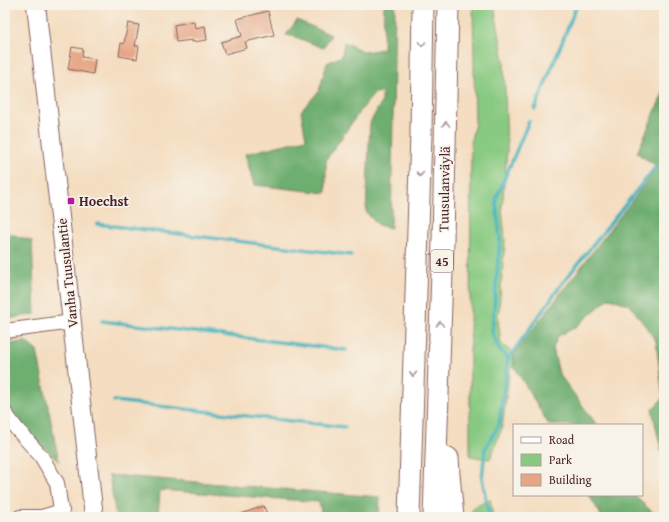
<svg xmlns="http://www.w3.org/2000/svg" width="669" height="522" font-family="'Gentium Book Plus',serif">
  <style>
    .green { fill: #89ca82; stroke: #6a7456 }
    .forest { fill: #6eae70; stroke: #5c664e }
    .lines { fill: none; stroke-linecap: round; stroke-linejoin: round }
    .stream { stroke: #41b1bb; stroke-width: 3.5 }
    .building { fill: #e6a584 }
    .minor-casing { stroke: #86625f; stroke-width: 16 }
    .major-casing { stroke: #86625f; stroke-width: 20 }
    .highway-casing { stroke: #86625f; stroke-width: 23 }
    .minor { stroke: #fff; stroke-width: 14 }
    .major { stroke: #fff; stroke-width: 18 }
    .highway { stroke: #fff; stroke-width: 21 }
    .oneway { stroke: #ae9aa0 }
    .poi-dot { fill: #b5179e; stroke: #f7f3e8; stroke-width: 1.5 }
    .labels { text-anchor: middle; dominant-baseline: central; stroke-width: 3.5; stroke-linejoin: round; paint-order: stroke }
    .shield { fill: #f7f3e8; stroke: #7e5f64; stroke-width: 1 }
    .shield-label { font-size: 13px; font-weight: bold; fill: #4a1f2b }
    .street-label { font-size: 14px; fill: #4a1f2b; stroke: #f7f3e8 }
    .poi-label { font-size: 14px; font-weight: bold; fill: #4a1f2b; stroke: #f7f3e8; text-anchor: start }
  </style>
  <rect width="100%" height="100%" fill="#f7f3e8"/>
  <filter id="ink" filterUnits="userSpaceOnUse"><feTurbulence type="fractalNoise" baseFrequency=".025" numOctaves="2"/><feDisplacementMap in="SourceGraphic" scale="8" xChannelSelector="R" yChannelSelector="G"/><feConvolveMatrix kernelMatrix="1 2 1 2 8 2 1 2 1" color-interpolation-filters="sRGB"/></filter>
  <filter id="wash" filterUnits="userSpaceOnUse"><feTurbulence type="fractalNoise" baseFrequency=".012" numOctaves="4" result="noise"/><feDisplacementMap in="SourceGraphic" scale="16" xChannelSelector="R" yChannelSelector="G"/><feGaussianBlur stdDeviation="0.9" result="paint"/><feColorMatrix in="noise" values="0 0 0 0 0 0 0 0 0 0 0 0 0 0 0 0 0 1.4 0 .05"/><feComposite in="paint" operator="in"/></filter>
  <g filter="url(#wash)">
    <rect width="100%" height="100%" fill="#f4ddc0"/>
    <path class="green" d="M473 5H494L504 61 507 151 502 208 505 240 498 320 501 344 514 354V366L510 368 502 428 490 459 470 456V354L471 140 475 123Z
      M490 499 493 517H473L472 508Z"/>
    <path class="forest" d="M384 5H395L391 228 378 225 366 212 370 123 382 101V92L375 93 360 111 326 160V193L254 185 245 154 306 139 301 111 319 91 327 63 342 56 344 42 365 52 383 49Z
      M297 20 331 35 323 48 296 37 286 35Z
      M664 91V465L652 409 663 398 656 341 630 305 609 298 576 327 558 336 553 348 559 374 597 425H549L514 366V354L658 167 637 153Z
      M8 233 32 241 35 314 7 319 5 317V242Z
      M25 341 37 351 59 462 9 413 5 403V345Z
      M109 475 380 497 379 517H322L319 502 160 490 158 517H116Z
      M589 495H635L639 500 658 517H602Z"/>
    <g class="lines">
      <path class="stream" d="M535 109 577 5
        M97 224 351 255
        M102 321 346 350
        M508 359 561 285 657 165
        M114 401 345 427
        M489 517 482 478 485 449 499 425 508 359 499 349 492 332 500 239 496 199 529 121"/>
    </g>
    <g id="blocks">
      <path class="building" d="M268 11 274 35 245 42 247 48 225 54 221 42 242 36 237 19Z
        M194 21 195 28 205 26 207 40 192 42V40L176 42 174 25Z
        M128 23 139 25 135 46H139L137 59 119 56 121 43 124 44Z
        M72 47 83 49 82 57 95 59 93 74 68 69Z
        M264 506 268 517H236L235 516Z"/>
    </g>
  </g>
  <g filter="url(#ink)">
    <use href="#blocks" fill-opacity="0" stroke="#86625f" stroke-width="1"/>
    <g class="lines">
      <g class="minor-casing">
        <path id="minor" d="M5 331 72 322
          M5 413 16 428 41 456 57 483 62 517
          M20 517H42L62 511"/>
      </g>
      <g class="major-casing">
        <path id="major" d="M36 5 94 517"/>
      </g>
      <g class="highway-casing">
        <path id="highway" d="M448 458 449 474 453 517
          M409 517 421 134 423 5
          M434 517 443 241 448 5"/>
      </g>
      <use href="#minor" class="minor"/>
      <use href="#major" class="major"/>
      <use href="#highway" class="highway"/>
    </g>
    <defs><path id="oneway-chevron" d="M-2-3.5L2.5 0L-2 3.5" fill="none" stroke-width="1.6" stroke-linecap="round" stroke-linejoin="round"/></defs>
    <g class="oneway">
      <use href="#oneway-chevron" transform="translate(422 44) rotate(91)"/>
      <use href="#oneway-chevron" transform="translate(446 124) rotate(-89)"/>
      <use href="#oneway-chevron" transform="translate(420 174) rotate(92)"/>
      <use href="#oneway-chevron" transform="translate(440 324) rotate(-88)"/>
      <use href="#oneway-chevron" transform="translate(413 374) rotate(92)"/>
    </g>
  </g>
  <rect class="poi-dot" x="67" y="197" width="8" height="8" rx="2"/>
  <g class="labels">
    <rect class="shield" x="431" y="250" width="22" height="22" rx="3"/>
    <g class="shield-label">
      <text x="442" y="261">45</text>
    </g>
    <g class="street-label">
      <text transform="translate(444 189) rotate(-89)">Tuusulanväylä</text>
      <text transform="translate(67 273) rotate(-96)">Vanha Tuusulantie</text>
    </g>
    <g class="poi-label">
      <text x="79" y="201">Hoechst</text>
    </g>
  </g>
  <rect width="669" height="522" fill="none" stroke="#f7f3e8" stroke-width="20"/>
  <rect x="513" y="424" width="130" height="72" fill="#f7f3e8" stroke="#b29e9c"/>
  <rect x="521" y="437" width="20" height="6" fill="#ffffff" stroke="#b29e9c"/>
  <text x="549" y="444" font-size="12" fill="#4a1f2b">Road</text>
  <rect x="521" y="454" width="20" height="12" fill="#89ca82" stroke="#b29e9c"/>
  <text x="549" y="464" font-size="12" fill="#4a1f2b">Park</text>
  <rect x="521" y="474" width="20" height="12" fill="#e6a584" stroke="#b29e9c"/>
  <text x="549" y="484" font-size="12" fill="#4a1f2b">Building</text>
</svg>
